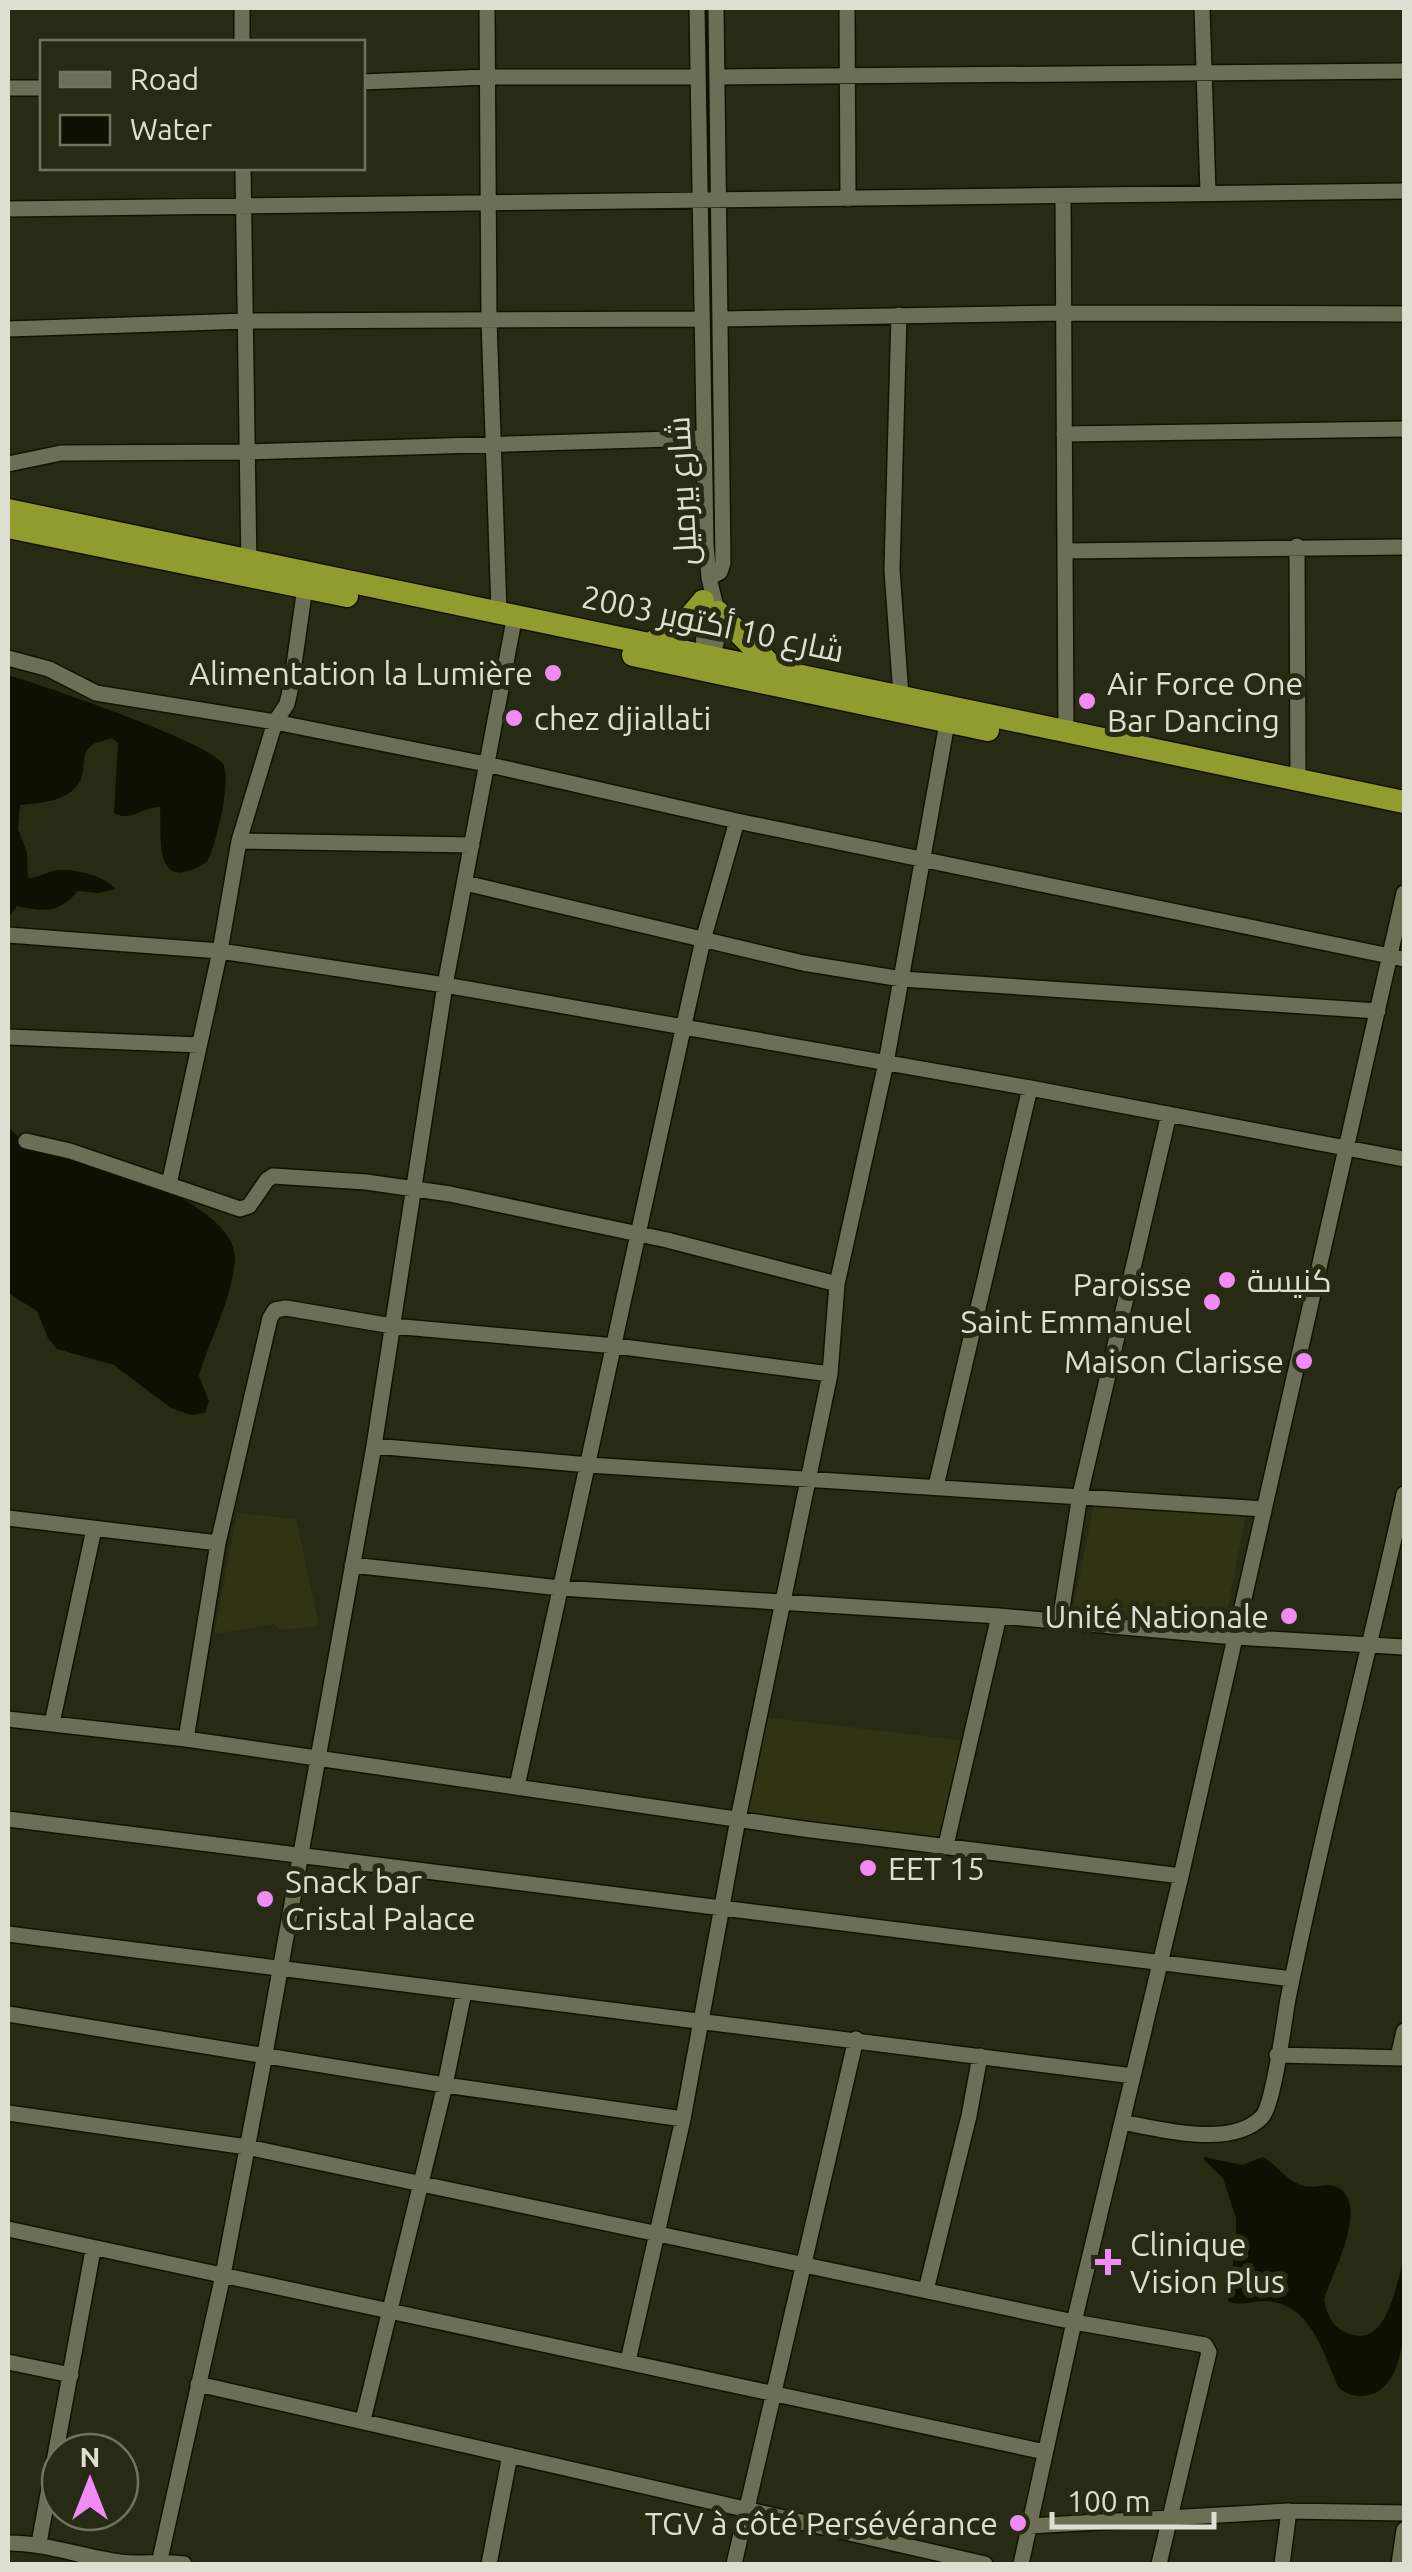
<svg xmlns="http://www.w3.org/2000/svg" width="1412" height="2572" font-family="Ubuntu,Cairo,sans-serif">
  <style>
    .built { fill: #303415 }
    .water { fill: #0e1001 }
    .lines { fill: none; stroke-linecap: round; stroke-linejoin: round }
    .stream { stroke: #0e1001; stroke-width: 4 }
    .minor-casing { stroke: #111300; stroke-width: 18 }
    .highway-casing { stroke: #111300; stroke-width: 25 }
    .minor { stroke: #6b6f55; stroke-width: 15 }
    .highway { stroke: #919c2e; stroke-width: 22 }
    .poi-dot { fill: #f08bf6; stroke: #282b13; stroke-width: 4 }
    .labels { text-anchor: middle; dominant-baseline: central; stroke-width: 10; stroke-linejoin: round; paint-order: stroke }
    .street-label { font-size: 32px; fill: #dde0d1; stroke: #282b13 }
    .poi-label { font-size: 32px; fill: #dde0d1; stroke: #282b13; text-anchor: start }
  </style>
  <rect width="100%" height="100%" fill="#282b13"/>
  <path class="built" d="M1094 1504 1246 1515 1225 1622 1072 1613Z
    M237 1513 296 1519 319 1626 281 1630 273 1624 214 1634Z
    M764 1717 966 1741 942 1840 745 1814Z"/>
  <path class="water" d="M8 675C39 684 212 743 223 764 232 780 216 846 207 862 152 896 162 839 160 807 143 806 131 823 114 813L118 743 112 738 93 744 86 751C83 761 84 775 79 783 67 802 40 803 20 805L18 829 27 853 28 878C39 878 49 870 61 870 78 869 106 877 116 889L98 893 78 891C57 915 43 911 17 906L8 918Z
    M8 1126C29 1156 99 1161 134 1175 164 1187 237 1221 235 1259 232 1300 210 1338 199 1376L209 1401 205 1413 191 1415 171 1408 114 1365 57 1349 48 1338 37 1311 8 1293Z
    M1204 2157 1242 2165 1263 2157C1276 2164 1286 2180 1301 2185 1313 2190 1328 2181 1339 2188 1369 2207 1332 2274 1324 2299 1327 2313 1331 2326 1345 2332 1388 2352 1394 2286 1404 2261 1405 2298 1412 2385 1369 2395 1358 2398 1348 2395 1339 2388 1324 2356 1312 2304 1267 2301 1253 2300 1241 2307 1228 2301L1227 2290 1236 2250V2218L1223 2178 1204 2160Z"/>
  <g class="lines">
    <path class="stream" d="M706 8 709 193
      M709 202 710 318"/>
    <g class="minor-casing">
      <path id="minor" d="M242 8V42
        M487 8 489 320 499 611
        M697 8 706 545 709 578 721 627 710 663
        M847 8 848 199
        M1202 8 1208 193
        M717 77 1404 71
        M362 82 487 77H698
        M8 88H42
        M243 168 249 568
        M1063 196 1066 731
        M8 209 1404 191
        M899 315 892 570 901 696
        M720 319 1064 313 1404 314
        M8 329 246 321 702 319
        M1064 434 1404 429
        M8 464 61 453 249 452 704 438
        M1297 546 1298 779
        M1065 551 1404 547
        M709 578 720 572 723 563 716 8
        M703 602 704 663
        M8 658 49 669 96 693 275 722 486 764 737 821 1404 959
        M239 841 472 845
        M465 883 803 963 902 979 1378 1011
        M8 935 220 951 445 985 1030 1088 1404 1159
        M8 1037 199 1045
        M26 1141 70 1151 240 1209 249 1206 267 1180 273 1176 366 1182 450 1194 667 1240 837 1284
        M169 1184 220 951 239 841 275 722 287 704 291 686 305 587
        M374 1446 589 1465 1264 1509
        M936 1486 1030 1088
        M8 1518 218 1543 186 1739
        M218 1543 270 1318 275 1310 286 1308 392 1326 616 1346 830 1374
        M352 1565 560 1588 999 1616 1235 1637 1404 1647
        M1060 1621 1080 1495 1169 1114
        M8 1719 186 1739 804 1829 1181 1876
        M52 1723 94 1529
        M517 1786 683 1029 703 940 737 821
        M8 1819 1292 1979
        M946 1845 999 1616
        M8 1934 1133 2076
        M8 2014 445 2085 683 2119
        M1277 2055 1404 2058
        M1398 2057 1404 2031
        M8 2113 247 2147 1074 2322 1205 2345 1209 2352 1159 2564
        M1122 2122C1159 2129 1231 2149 1262 2117 1274 2104 1284 2021 1288 1999 1322 1830 1367 1662 1404 1494
        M8 2229 1045 2452
        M926 2290 969 2116 980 2056
        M628 2361 683 2119 738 1819 830 1374 837 1284 886 1063 949 712
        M8 2362 71 2375
        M198 2384 985 2564
        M363 2420 445 2085 464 1992
        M1029 2526 1289 2511 1404 2513
        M8 2543C47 2543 81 2557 120 2562 143 2565 160 2560 184 2564
        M39 2543 93 2250
        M159 2564 223 2275 265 2054 374 1446 445 985 515 615
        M489 2564 510 2455
        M734 2564 856 2039
        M1021 2564 1074 2322 1181 1876 1404 893
        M1282 2564 1289 2511
        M1399 2564 1404 2530"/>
    </g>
    <g class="highway-casing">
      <path id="highway" d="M8 510 1404 802
        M8 527 347 596
        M718 612 772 666
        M651 643 681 627 703 601
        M633 655 988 730"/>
    </g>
    <use href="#minor" class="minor"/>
    <use href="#highway" class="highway"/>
  </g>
  <g class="poi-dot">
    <circle cx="553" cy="673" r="10"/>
    <circle cx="1087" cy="701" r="10"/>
    <circle cx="514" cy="718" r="10"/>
    <circle cx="1227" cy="1280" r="10"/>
    <circle cx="1212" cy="1302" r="10"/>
    <circle cx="1304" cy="1361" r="10"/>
    <circle cx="1289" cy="1616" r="10"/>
    <circle cx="868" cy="1868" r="10"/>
    <circle cx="265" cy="1899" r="10"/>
    <path d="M1103 2247h10v10h10v10h-10v10h-10v-10h-10v-10h10z"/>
    <circle cx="1018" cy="2523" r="10"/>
  </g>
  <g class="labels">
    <g class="street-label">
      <text transform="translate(681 491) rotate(-93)">شارع بيرميل</text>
      <text transform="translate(713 623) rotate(12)">شارع 10 أكتوبر 2003</text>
    </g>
    <g class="poi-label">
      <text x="533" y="673" text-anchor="end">Alimentation la Lumière</text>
      <text x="1107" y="683">Air Force One<tspan x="1107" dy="37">Bar Dancing</tspan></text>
      <text x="534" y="718">chez djiallati</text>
      <text x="1247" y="1280">كنيسة</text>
      <text x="1192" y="1284" text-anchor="end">Paroisse<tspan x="1192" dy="37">Saint Emmanuel</tspan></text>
      <text x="1284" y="1361" text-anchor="end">Maison Clarisse</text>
      <text x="1269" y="1616" text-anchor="end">Unité Nationale</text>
      <text x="888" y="1868">EET 15</text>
      <text x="285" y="1881">Snack bar<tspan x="285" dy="37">Cristal Palace</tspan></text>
      <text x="1130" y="2244">Clinique<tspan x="1130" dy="37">Vision Plus</tspan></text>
      <text x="998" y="2523" text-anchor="end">TGV à côté Persévérance</text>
    </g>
  </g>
  <rect width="1412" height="2572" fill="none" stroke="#dde0d1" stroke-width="20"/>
  <rect x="40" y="40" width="325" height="130" fill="#282b13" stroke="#70735f" stroke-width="2.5"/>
  <rect x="60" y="72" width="50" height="15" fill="#6b6f55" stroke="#70735f" stroke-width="2.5"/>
  <text x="130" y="90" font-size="30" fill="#dde0d1">Road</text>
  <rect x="60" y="115" width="50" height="30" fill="#0e1001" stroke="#70735f" stroke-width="2.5"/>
  <text x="130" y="140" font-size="30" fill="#dde0d1">Water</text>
  <g transform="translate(90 2482)"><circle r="48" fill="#282b13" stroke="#70735f" stroke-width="2.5"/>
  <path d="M0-8L18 38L0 25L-18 38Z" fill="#f08bf6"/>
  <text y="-15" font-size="28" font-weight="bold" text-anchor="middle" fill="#dde0d1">N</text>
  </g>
  <path d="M1052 2512v15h162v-15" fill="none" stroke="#dde0d1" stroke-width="5"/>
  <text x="1067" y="2512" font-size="30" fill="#dde0d1" stroke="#282b13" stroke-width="8" paint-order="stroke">100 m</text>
</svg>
